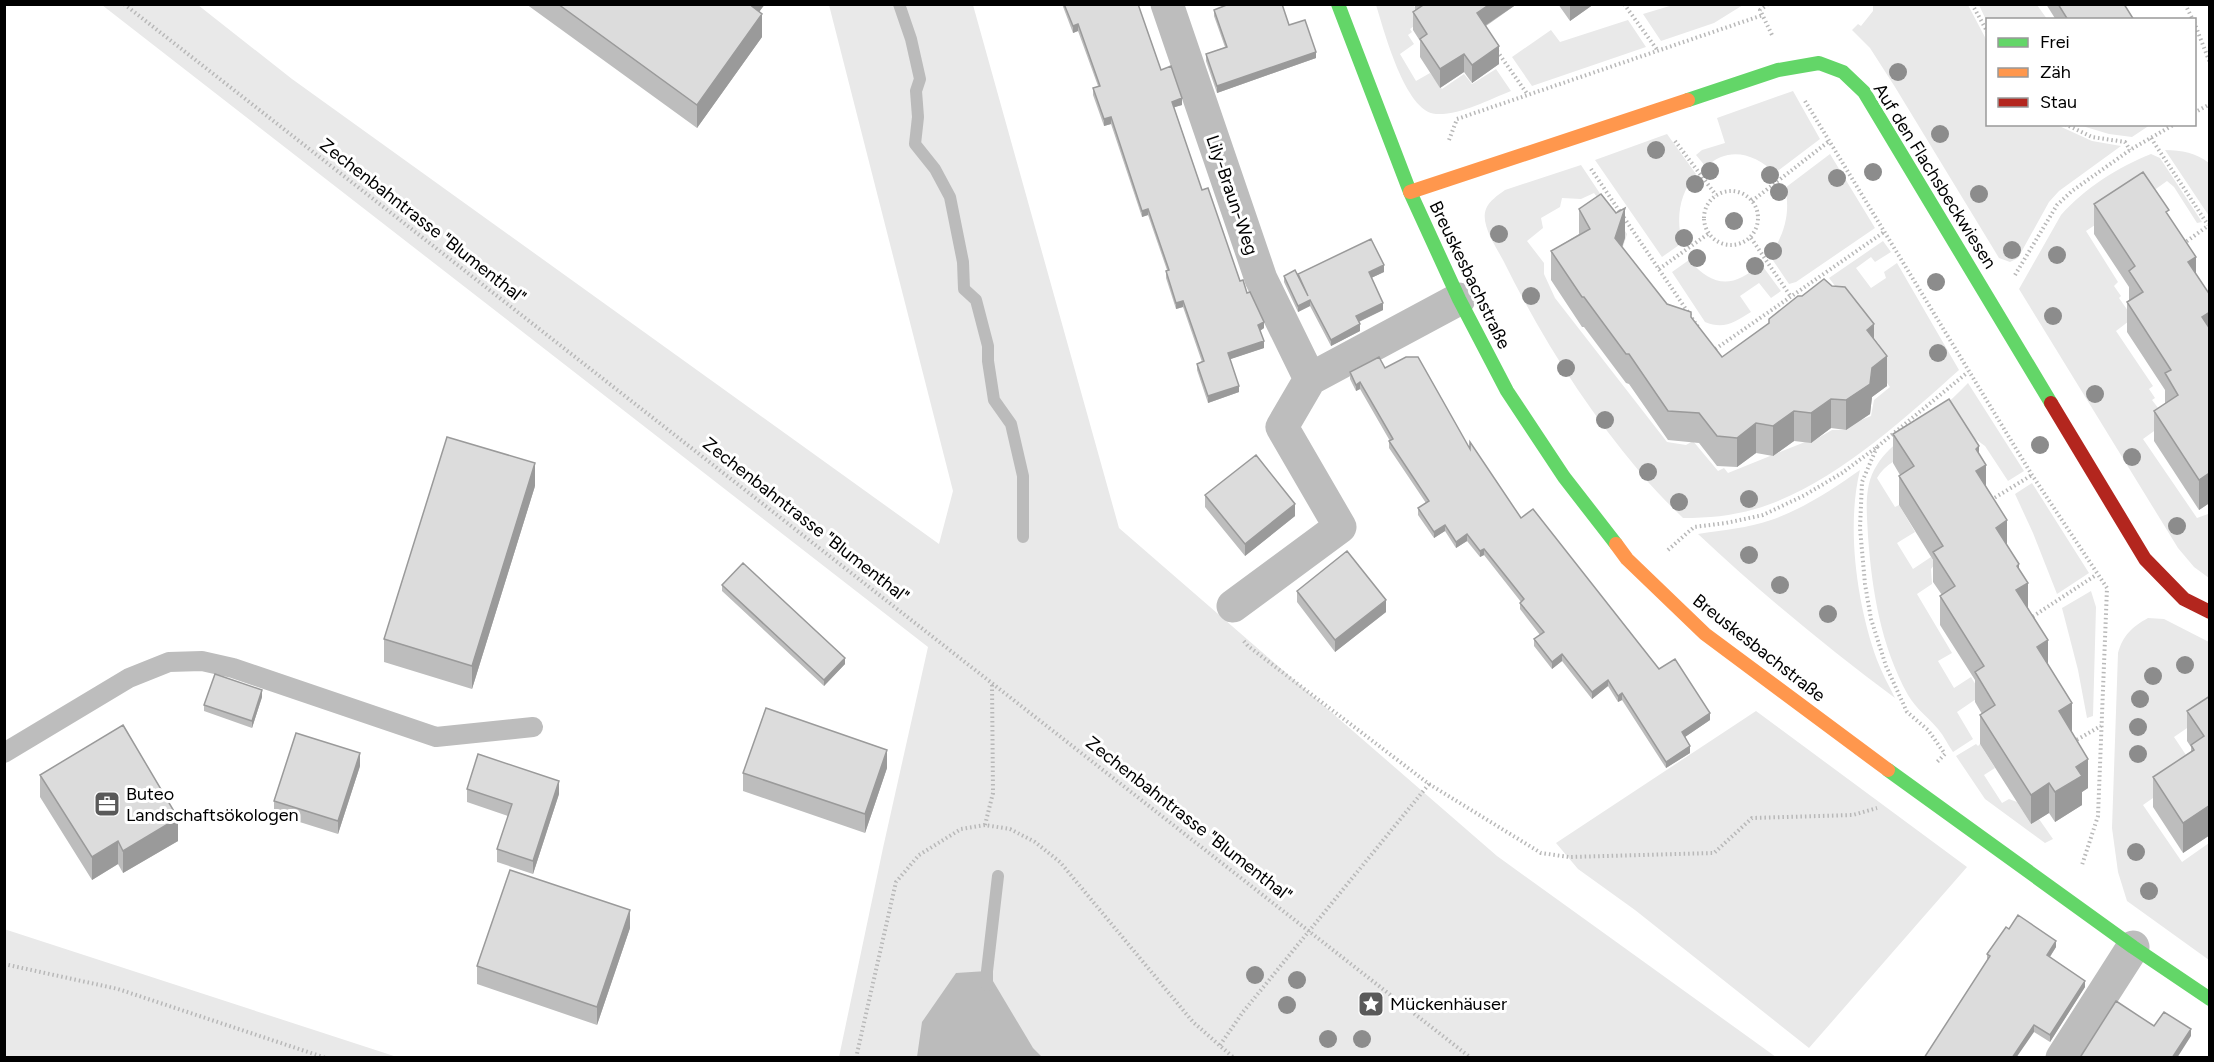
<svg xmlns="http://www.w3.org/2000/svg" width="2214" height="1062" font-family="Figtree,sans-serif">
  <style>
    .green { fill: #e9e9e9 }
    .water { fill: #bbb }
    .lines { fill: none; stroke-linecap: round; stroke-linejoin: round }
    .stream { stroke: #bbb; stroke-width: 12 }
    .path { stroke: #b8b8b8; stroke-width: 4; stroke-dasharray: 1.5 3; stroke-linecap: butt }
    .lane { stroke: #bdbdbd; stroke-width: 20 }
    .street { stroke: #bdbdbd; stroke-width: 33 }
    .fast { stroke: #63d668; stroke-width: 14 }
    .slow { stroke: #ff974d; stroke-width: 14 }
    .jam { stroke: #b3261e; stroke-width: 14 }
    .tree { fill: #8c8c8c }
    .wall { fill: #bdbdbd }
    .shaded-wall { fill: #9a9a9a }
    .building { fill: #dcdcdc; stroke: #9a9a9a; stroke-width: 1.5 }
    .labels { text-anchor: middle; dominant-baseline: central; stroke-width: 6; stroke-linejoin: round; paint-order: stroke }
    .street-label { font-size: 18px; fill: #000; stroke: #fff }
    .poi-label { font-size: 18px; fill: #000; stroke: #fff; text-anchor: start }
  </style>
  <rect width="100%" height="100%" fill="#fff"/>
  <path class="green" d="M102 5H198L292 79 939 544 953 491 829 5H973L1119 528 1497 856 1776 1057H839L883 848 928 647Z
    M1376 5H1413L1416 8 1414 10 1421 21 1410 29 1412 32 1408 35 1414 44 1400 54 1416 81 1430 73 1442 89 1464 74 1472 84 1496 69 1511 91C1488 100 1461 115 1436 114 1405 112 1384 30 1376 5Z
    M1673 5V4L1743 5 1714 23 1661 41 1643 14Z
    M1873 5H1968L1987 41 1988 124 2057 125 2092 141 2121 146 2059 191 2049 202 2018 258 2010 262 1999 258 1895 87 1870 48 1852 30 1858 24 1861 26 1873 11Z
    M1979 5H2037L2047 19 1988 20 1987 22Z
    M1628 20 1646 47 1532 86 1512 57 1551 30 1560 42Z
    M1793 91 1820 139 1775 173C1754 153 1728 146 1706 167L1696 155 1702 150 1725 143 1717 118Z
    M2079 125 2150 124V125L2132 137 2109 134Z
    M1667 134 1696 174C1679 195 1676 217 1682 243L1662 257 1595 160Z
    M2165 150C2182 150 2196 153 2209 163V216Z
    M1830 154 1875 228 1796 282 1789 284 1770 256C1784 235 1791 213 1785 188Z
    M2151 154 2160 158 2202 222 2197 223 2174 187 2167 181 2146 196 2143 193 2086 231 2118 282 2114 286 2121 296 2119 298 2133 318 2116 331 2153 386 2149 389 2155 398 2152 400 2168 421 2143 439 2197 518 2208 514 2209 517V578L2194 567 2178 548 2019 289 2061 215C2085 188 2118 167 2151 154Z
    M1581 165 1627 234 1623 247 1602 219 1609 213 1594 193 1581 199 1562 198 1560 207 1541 218 1543 228 1527 241 1544 263V274L1555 298 1667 442 1686 445 1693 441 1718 471 1724 468 1728 473 1805 442H1811L1832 430H1846L1861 420 1871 416 1874 400 1890 387 1870 360 1873 349 1879 344 1829 278 1883 241 1891 252 1875 262 1871 257 1856 268 1871 288 1886 278 1884 272 1897 263 1959 370C1903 420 1829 488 1755 509 1731 516 1708 518 1683 518 1668 503 1652 488 1639 471 1585 407 1540 335 1503 260 1496 247 1480 224 1486 209 1489 201 1498 195 1505 190Z
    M1689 260C1714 288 1733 288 1761 264L1781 291 1771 298 1759 283 1740 296 1751 312C1735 322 1724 330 1705 322L1672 272Z
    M1968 383 2024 471 2008 481 1985 446 1971 436C1943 444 1892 451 1877 478L1895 507 1899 505 1915 532 1897 543 1913 569 1931 557 1935 564 1931 569 1932 584 1917 594 1952 653 1938 661 1954 688 1971 677 1982 695 1957 712 1973 739 1953 752C1948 745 1944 736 1938 729 1927 716 1917 710 1908 695 1881 646 1872 591 1868 536 1867 513 1863 486 1877 465 1891 442 1919 428 1939 411 1949 402 1959 392 1968 383Z
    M1860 470C1846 527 1857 605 1877 660 1882 673 1889 686 1895 698 1826 647 1761 593 1698 534 1723 530 1748 528 1771 520 1803 509 1833 489 1860 470Z
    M2032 483 2089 573 2057 594 2033 533 2015 494Z
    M2091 591 2096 607 2093 716 2087 718 2078 670 2062 608Z
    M2148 618 2164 619 2209 642V713L2174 737 2192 764 2183 777 2143 805 2182 862 2209 843V960L2127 901 2118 872 2112 828 2118 653C2123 635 2132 627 2148 618Z
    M1756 711 1967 867 1809 1048 1635 910 1578 869 1556 843Z
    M1976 744 1978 746 1980 744 1995 768 1984 775 2002 803 2009 799 2017 802 2031 824 2039 819 2053 839 2045 843 1985 799 1956 756Z
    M4 929 397 1057H5Z"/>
  <path class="water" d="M987 971 1033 1048 1042 1057H917L922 1022 956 973Z"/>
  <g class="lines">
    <path class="stream" d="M899 4 911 39 920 79 916 91 918 117 915 144 935 169 950 197 963 262 964 289 976 300 988 346V361L994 400 1011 424 1023 476V537
      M987 985V971L998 876"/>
    <path class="path" d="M124 4 1471 1058
      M1624 4 1658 51
      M1768 4 1760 10 1772 35
      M1972 4 1988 33
      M2185 4 2193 20
      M2194 22 2210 63
      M1497 51 1528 95
      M1805 101 2032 475 2107 588 2098 816 2082 865
      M2194 113 2210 104
      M2065 124 2092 137 2125 142 2130 150
      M2151 138 2208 225
      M1449 140 1457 119 1763 15
      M1675 141 1716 195
      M1591 169 1698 327
      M1704 218a27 27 0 1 1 54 0a27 27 0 1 1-54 0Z
      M1752 201 1828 142
      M1751 238 1791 297
      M2183 244 2209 225
      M1659 269 1708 234
      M2015 275 2057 205 2072 191 2130 150 2175 124
      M1712 348 1714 350 1884 232
      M1877 447 1862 482 1860 528 1865 584 1871 619 1886 666 1907 712 1928 730 1945 754 1937 762
      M1991 500 2032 475
      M1668 550 1694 527 1726 523 1763 515 1805 495 1842 473 1877 447 1968 372
      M2029 619 2096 575
      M2073 742 2101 726
      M1429 784 1541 853 1569 857 1714 853 1752 818 1853 815 1877 808
      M985 825 993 793 992 683
      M4 964 118 989 326 1058
      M1220 1045 1243 1012 1429 784 1248 646 1242 639
      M856 1058 896 882 919 855 961 829 985 825 1010 829 1035 842 1060 862 1193 1022 1234 1058"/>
    <path class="lane" d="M4 753 129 678 169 662 202 661 233 668 436 737 533 727"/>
    <path class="street" d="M1167 4 1261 279 1310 379 1282 427 1340 527 1233 606
      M1310 379 1459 299
      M2062 1058 2133 947"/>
    <path class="fast" d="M1338 4 1410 192 1459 299 1507 391 1564 477 1616 544
      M1688 100 1778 70 1819 63 1843 72 1864 92 2051 403
      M1888 770 2133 947 2210 999"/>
    <path class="slow" d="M1410 192 1688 100
      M1616 544 1627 559 1705 634 1888 770"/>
    <path class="jam" d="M2051 403 2145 559 2184 599 2210 612"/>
  </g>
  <g class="tree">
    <circle cx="1898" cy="72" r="9"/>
    <circle cx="1940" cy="134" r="9"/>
    <circle cx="1656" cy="150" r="9"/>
    <circle cx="1710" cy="171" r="9"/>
    <circle cx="1873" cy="172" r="9"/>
    <circle cx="1770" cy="175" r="9"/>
    <circle cx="1837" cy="178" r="9"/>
    <circle cx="1695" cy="184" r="9"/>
    <circle cx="1779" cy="192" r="9"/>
    <circle cx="1979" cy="194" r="9"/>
    <circle cx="1734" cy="221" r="9"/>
    <circle cx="1499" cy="234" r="9"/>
    <circle cx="1684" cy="238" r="9"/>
    <circle cx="2012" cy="250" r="9"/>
    <circle cx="1773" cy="251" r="9"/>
    <circle cx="2057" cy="255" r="9"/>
    <circle cx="1697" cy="258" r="9"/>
    <circle cx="1755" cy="266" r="9"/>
    <circle cx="1936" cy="282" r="9"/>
    <circle cx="1531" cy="296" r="9"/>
    <circle cx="2053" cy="316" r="9"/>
    <circle cx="1938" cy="353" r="9"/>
    <circle cx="1566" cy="368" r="9"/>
    <circle cx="2095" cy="394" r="9"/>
    <circle cx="1605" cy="420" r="9"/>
    <circle cx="2040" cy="445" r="9"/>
    <circle cx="2132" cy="457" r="9"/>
    <circle cx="1648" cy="472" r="9"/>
    <circle cx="1749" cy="499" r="9"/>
    <circle cx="1679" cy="502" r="9"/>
    <circle cx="2177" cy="526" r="9"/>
    <circle cx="1749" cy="555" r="9"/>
    <circle cx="1780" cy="585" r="9"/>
    <circle cx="1828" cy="614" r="9"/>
    <circle cx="2185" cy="665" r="9"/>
    <circle cx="2153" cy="676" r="9"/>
    <circle cx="2140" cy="699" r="9"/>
    <circle cx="2138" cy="727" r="9"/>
    <circle cx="2138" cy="754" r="9"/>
    <circle cx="2136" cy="852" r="9"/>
    <circle cx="2149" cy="891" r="9"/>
    <circle cx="1255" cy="975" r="9"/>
    <circle cx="1297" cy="980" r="9"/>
    <circle cx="1287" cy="1005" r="9"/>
    <circle cx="1328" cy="1039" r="9"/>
    <circle cx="1362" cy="1039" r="9"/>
  </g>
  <path class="wall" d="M526 4H765L759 12 762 37 697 128Z
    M1062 4H1138L1161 70 1182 105 1174 107 1202 190 1240 281 1264 328 1260 331 1264 348 1230 359 1239 392 1208 403 1197 370V364L1202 362 1183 307 1176 309 1166 278V271L1167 270 1148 215 1142 217 1111 124 1104 126 1093 95V88L1098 86 1078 31 1073 33Z
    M1415 4H1517L1486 26 1499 64 1472 83 1464 72 1440 88 1420 57V41L1413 30V12L1415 11Z
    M1558 4H1594L1570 21Z
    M2046 4H2124L2134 20H2056Z
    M1214 10 1289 25 1316 58 1217 93 1206 61V54L1225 47 1214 16Z
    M2094 204 2169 217 2196 275 2210 295V506L2208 504 2199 510 2154 441V411L2165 404V390L2127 332V302L2129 301V287L2094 234Z
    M1579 209 1625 238 1622 247 1667 304 1691 317 1722 357 1874 339 1887 386 1872 397 1870 414 1846 430 1831 428 1811 443 1794 441 1773 456 1756 453 1737 467 1717 466 1699 443 1668 440 1629 384 1626 383 1584 327H1582L1551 280V251L1579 234Z
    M1384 272 1371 278 1383 310 1359 322 1360 331 1331 346 1310 306 1298 312 1284 282V276Z
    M1385 368 1470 448 1521 518 1659 669 1710 720 1685 737 1690 753 1666 768 1622 700 1618 702 1608 686 1592 699 1562 661 1552 669 1534 646V639L1540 635 1520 609V603L1521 602 1484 555 1480 557 1467 541 1456 548 1445 531 1434 538 1418 515V508L1426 503 1389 448V441H1390L1360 389 1356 391 1350 379V372Z
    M1893 434 1979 454 1986 488 2007 545 2019 570 2028 608 2072 732 2088 788 2082 792V805L2055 822 2049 813 2031 824 1980 744V715L1982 714 1975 702V680L1940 625V596L1942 595 1933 582V560L1899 505V476L1900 475 1893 463Z
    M535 486 472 689 384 662V639Z
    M1205 495 1295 516 1245 556 1205 507Z
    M722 585 845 664 824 686 722 591Z
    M1297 591 1386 612 1335 652 1297 602Z
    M2210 696V835L2183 853 2153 807V777L2191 752V747L2187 741V711Z
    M262 697 252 728 204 711V705Z
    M360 766 338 834 274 814V801Z
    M887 768 865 833 743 791V773Z
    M40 775 178 841 123 873 118 864 92 880 40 797Z
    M467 789 559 794 533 874 497 862V849L508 816 467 802Z
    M630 928 597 1025 477 984V966Z
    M2009 929 2056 947 2050 957 2085 987 2050 1042 2034 1032 1987 961V954Z"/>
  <path class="shaded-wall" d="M748 4H765L748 27Z
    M1490 4H1517L1477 31V13Z
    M1570 4H1594L1570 21Z
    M762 14V37L697 128V105Z
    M1078 24V31L1073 33V26Z
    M1499 46V64L1472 83V65Z
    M1316 52V58L1217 93V86Z
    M1464 54V72L1440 88V69Z
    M1182 98V105L1172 108V102Z
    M1111 117V124L1104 126V119Z
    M1625 208V238L1615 268V238Z
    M1148 209V215L1142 217V211Z
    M2196 257V286L2188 262Z
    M1384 265V272L1369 279V272Z
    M1310 300V306L1298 312V306Z
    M1183 301V307L1176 309V303Z
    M1383 303V310L1356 323V316Z
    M2210 312V341L2202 317Z
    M1264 322V328L1258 332V325Z
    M1360 324V331L1331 346V340Z
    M1874 324V354L1867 330Z
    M1264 341V348L1228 360V353Z
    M1887 356V386L1872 397 1870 414 1846 430V400L1872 368Z
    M1360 382V389L1356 391V385Z
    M1239 386V392L1208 403V396Z
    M1831 399V428L1811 443V413Z
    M1794 411V441L1773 456V426Z
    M1756 423V453L1737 467V438Z
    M1979 446V469L1986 465V494L1976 501V449Z
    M535 463V486L472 689V666Z
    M2208 474V504L2199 510V480Z
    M1295 504V516L1245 556V544Z
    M2007 520V550L1996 528Z
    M1445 525V531L1434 538V532Z
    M1467 534V541L1456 548V542Z
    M1484 549V555L1480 557V551Z
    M2019 564V588L2028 583V613L2016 619 2017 566Z
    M1386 600V612L1335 652V640Z
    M2048 640V669L2037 647Z
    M1562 654V661L1552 669V662Z
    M845 658V664L824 686V680Z
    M1608 680V686L1592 699V692Z
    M262 690V697L252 728V721Z
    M1622 693V700L1618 702V696Z
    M2072 703V732L2059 711Z
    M1710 713V720L1682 739V732Z
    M1690 746V753L1666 768V762Z
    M887 750V768L865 833V814Z
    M360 753V766L338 834V821Z
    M2088 759V788L2082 792V805L2055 822V792L2076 767Z
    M559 781V794L533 874V861Z
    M2049 783V813L2031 824V795Z
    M2210 805V835L2183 853V823Z
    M178 818V841L123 873V851Z
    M118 841V864L92 880V857Z
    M630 910V928L597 1025V1007Z
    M2056 941V947L2047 961V955Z
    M2085 981V987L2050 1042V1035Z
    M2034 1025V1032L2016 1058H2012Z
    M2191 1029V1036L2177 1058H2172Z"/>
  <path class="building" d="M558 4H749L762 14 697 105Z
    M1064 4H1138L1161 70 1171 66 1182 98 1172 102 1202 190 1208 188 1240 281 1243 280 1247 293 1250 292 1264 322 1258 325 1264 341 1228 353 1239 386 1208 396 1197 364 1204 361 1183 301 1176 303 1166 271 1169 270 1148 209 1142 211 1111 117 1104 119 1093 88 1100 86 1078 24 1073 26Z
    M1229 4H1282L1289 25 1305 20 1316 52 1217 86 1206 54 1227 47 1214 10Z
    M1423 4H1490L1477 13 1499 46 1472 65 1464 54 1440 69 1420 39 1427 34 1413 12 1423 5Z
    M2058 4H2124L2134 20H2068Z
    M2143 172 2169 210 2166 212 2196 257 2188 262 2210 295V312L2202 317 2210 329V476L2208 474 2199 480 2154 411 2178 395 2165 373 2171 370 2127 302 2143 292 2129 271 2135 266 2094 204Z
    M1601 194 1616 213 1625 208 1615 238 1667 304 1691 312V317L1722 357 1769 323V319L1798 296H1802L1824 279 1832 286 1845 287 1874 324 1867 330 1887 356 1872 368 1870 384 1846 400 1831 399 1811 413 1794 411 1773 426 1756 423 1737 438 1717 436 1699 413 1668 411 1629 354H1626L1584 297H1582L1551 251 1590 229 1579 209Z
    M1371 239 1384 265 1369 272 1383 303 1356 316 1360 324 1331 340 1310 300 1298 306 1284 276 1295 270 1308 296 1298 274Z
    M1379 357 1385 368 1406 357H1418L1470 449V442L1521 518 1533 509 1659 669 1675 659 1710 713 1682 732 1690 746 1666 762 1622 693 1618 696 1608 680 1592 692 1562 654 1552 662 1534 639 1544 632 1520 603 1524 599 1484 549 1480 551 1467 534 1456 542 1445 525 1434 532 1418 508 1429 501 1389 441 1393 439 1360 382 1356 385 1350 372Z
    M1949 399 1979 446 1976 449 1986 465 1976 471 2007 520 1996 528 2019 564 2017 566 2028 583 2016 590 2048 640 2037 647 2072 703 2059 711 2088 759 2076 767 2082 776 2055 792 2049 783 2031 795 1980 715 1995 705 1975 672 1984 666 1940 596 1955 586 1933 552 1943 546 1899 476 1914 466 1893 434Z
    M447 437 535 463 472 666 384 639Z
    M1256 455 1295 504 1245 544 1205 495Z
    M1347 551 1386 600 1335 640 1297 591Z
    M743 563 845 658 824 680 722 585Z
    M215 674 262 690 252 721 204 705Z
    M2210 696V805L2183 823 2153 777 2194 750 2191 745 2204 736 2187 711Z
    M766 708 887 750 865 814 743 773Z
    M123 725 178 818 123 851 118 841 92 857 40 775Z
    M296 733 360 753 338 821 274 801Z
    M478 754 559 781 533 861 497 849 512 804 467 789Z
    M510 870 630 910 597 1007 477 966Z
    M2018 915 2056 941 2047 955 2085 981 2050 1035 2034 1025 2012 1058H1924L1990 956 1987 954 2006 927 2009 929Z
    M2116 1001 2154 1026 2164 1012 2191 1029 2172 1058H2083L2081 1056Z"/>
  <defs>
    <g id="office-square" transform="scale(1.35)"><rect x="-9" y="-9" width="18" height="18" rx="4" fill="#595959" stroke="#fff"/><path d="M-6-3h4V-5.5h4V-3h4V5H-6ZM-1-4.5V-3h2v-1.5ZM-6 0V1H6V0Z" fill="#fff"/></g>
    <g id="sight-square" transform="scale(1.35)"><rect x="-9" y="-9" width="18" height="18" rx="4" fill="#595959" stroke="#fff"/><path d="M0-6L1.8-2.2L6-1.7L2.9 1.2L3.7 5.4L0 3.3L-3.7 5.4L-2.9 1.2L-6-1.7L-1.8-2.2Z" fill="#fff"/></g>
  </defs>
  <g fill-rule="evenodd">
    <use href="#office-square" x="107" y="804"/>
    <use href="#sight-square" x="1371" y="1004"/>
  </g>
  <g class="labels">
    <g class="street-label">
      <text transform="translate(1935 176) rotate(58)">Auf den Flachsbeckwiesen</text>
      <text transform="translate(1232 195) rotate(71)">Lily-Braun-Weg</text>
      <text transform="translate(423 221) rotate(38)">Zechenbahntrasse "Blumenthal"</text>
      <text transform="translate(1470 275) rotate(64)">Breuskesbachstraße</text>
      <text transform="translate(806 520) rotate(38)">Zechenbahntrasse "Blumenthal"</text>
      <text transform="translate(1759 648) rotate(38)">Breuskesbachstraße</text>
      <text transform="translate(1189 819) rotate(38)">Zechenbahntrasse "Blumenthal"</text>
    </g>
    <g class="poi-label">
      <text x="126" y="794">Buteo<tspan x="126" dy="21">Landschaftsökologen</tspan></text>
      <text x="1390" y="1004">Mückenhäuser</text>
    </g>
  </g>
  <rect width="2214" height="1062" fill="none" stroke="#000000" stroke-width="12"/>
  <rect x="1986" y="18" width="210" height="108" fill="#ffffff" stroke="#999999" stroke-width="1.5"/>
  <rect x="1998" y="38" width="30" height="9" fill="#63d668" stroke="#999999" stroke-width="1.5"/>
  <text x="2040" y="48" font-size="18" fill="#000000">Frei</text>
  <rect x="1998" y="68" width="30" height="9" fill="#ff974d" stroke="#999999" stroke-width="1.5"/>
  <text x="2040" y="78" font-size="18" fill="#000000">Zäh</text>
  <rect x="1998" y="98" width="30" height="9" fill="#b3261e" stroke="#999999" stroke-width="1.5"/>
  <text x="2040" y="108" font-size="18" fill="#000000">Stau</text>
</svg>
